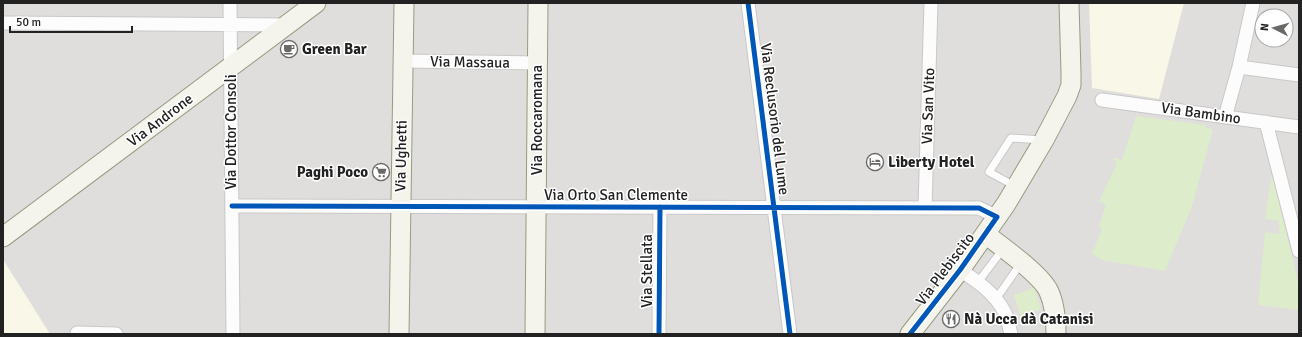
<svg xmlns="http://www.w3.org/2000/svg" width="1302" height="337" font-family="Signika,sans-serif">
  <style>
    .residential { fill: #dfdedc; fill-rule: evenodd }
    .education { fill: #f8f7e8 }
    .grass { fill: #ddeccb }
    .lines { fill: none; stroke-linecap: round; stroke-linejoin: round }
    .lane-casing { stroke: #c9c8c7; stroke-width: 9 }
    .street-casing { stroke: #c9c8c7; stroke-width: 15 }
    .secondary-casing { stroke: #999a82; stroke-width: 21 }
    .lane { stroke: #fdfcfc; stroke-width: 7 }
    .street { stroke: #fdfcfc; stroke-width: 13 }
    .secondary { stroke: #f4f4ed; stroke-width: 19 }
    .cycleway-casing { stroke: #fff; stroke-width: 8 }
    .cycleway { stroke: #0057b8; stroke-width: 5 }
    .labels { text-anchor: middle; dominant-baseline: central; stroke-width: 3; stroke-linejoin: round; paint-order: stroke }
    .poi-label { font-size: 15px; font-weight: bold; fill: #222; stroke: #fff; text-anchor: start }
    .street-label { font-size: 15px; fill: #222; stroke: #fff }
  </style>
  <rect width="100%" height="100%" fill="#f0eeeb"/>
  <path class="residential" d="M3 3H1299V334H3ZM1262 16H1286V40H1262Z"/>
  <path class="education" d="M1089 3H1184L1159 99 1092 88Z
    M4 261 50 334H3V262Z"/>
  <path class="grass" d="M1136 116 1206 125 1205 128 1213 129 1192 206 1165 271 1103 260 1092 254 1102 229 1099 226 1106 205 1099 201 1116 166V162L1112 157 1122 160Z
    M1272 173 1299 286V310L1258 305 1265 232 1280 234 1278 220 1265 219Z
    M1034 288 1041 309 1021 316 1014 295Z"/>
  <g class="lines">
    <g class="lane-casing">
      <path id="lane" d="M1015 186 989 172 1011 138 1042 140
        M978 282 1003 249
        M996 299 1021 263"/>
    </g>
    <g class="street-casing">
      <path id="street" d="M230 3 233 334
        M748 3 790 334
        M3 23 286 25
        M402 61 537 63
        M1239 67 1299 75
        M1102 100 1299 127
        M1225 117 1239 67 1253 3
        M1266 122 1299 251
        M232 206 979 208 997 217
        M925 208 931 3
        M960 270C977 281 995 293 1005 313 1008 319 1009 327 1011 334
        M77 333 116 334
        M659 334 660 207"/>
    </g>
    <g class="secondary-casing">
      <path id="secondary" d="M985 234C1001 246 1042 275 1049 292 1055 305 1056 320 1056 334
        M3 237 316 3
        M399 334 404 3
        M535 334 538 3
        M910 334 960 270 1006 204 1044 140 1067 96 1071 85V73L1069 3"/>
    </g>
    <use href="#lane" class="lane"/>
    <use href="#street" class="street"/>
    <use href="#secondary" class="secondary"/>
    <g class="cycleway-casing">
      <path id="cycleway" d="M748 3 790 334
        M232 206 979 208 997 217 960 270 910 334
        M659 334 660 207"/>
    </g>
    <use href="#cycleway" class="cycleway"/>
  </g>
  <defs>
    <g id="cafe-ring" transform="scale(0.9)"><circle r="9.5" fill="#fff" stroke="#6a6968" stroke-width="1.5"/><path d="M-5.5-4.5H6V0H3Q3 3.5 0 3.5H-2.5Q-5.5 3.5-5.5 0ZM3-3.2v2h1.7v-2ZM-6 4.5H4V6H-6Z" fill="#6a6968"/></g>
    <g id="hotel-ring" transform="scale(0.9)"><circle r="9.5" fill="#fff" stroke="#6a6968" stroke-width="1.5"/><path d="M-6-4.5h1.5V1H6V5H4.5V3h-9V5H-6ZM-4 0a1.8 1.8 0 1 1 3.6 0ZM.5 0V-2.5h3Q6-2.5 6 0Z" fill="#6a6968"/></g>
    <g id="supermarket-ring" transform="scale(0.9)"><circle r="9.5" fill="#fff" stroke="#6a6968" stroke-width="1.5"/><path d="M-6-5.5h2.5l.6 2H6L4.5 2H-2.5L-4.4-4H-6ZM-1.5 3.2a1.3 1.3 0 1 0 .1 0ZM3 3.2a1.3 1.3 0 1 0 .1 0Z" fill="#6a6968"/></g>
    <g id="restaurant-ring" transform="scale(0.9)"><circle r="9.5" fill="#fff" stroke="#6a6968" stroke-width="1.5"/><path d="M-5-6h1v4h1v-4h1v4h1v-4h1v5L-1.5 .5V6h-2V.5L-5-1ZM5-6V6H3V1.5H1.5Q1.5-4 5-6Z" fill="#6a6968"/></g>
  </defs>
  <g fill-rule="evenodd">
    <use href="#cafe-ring" x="289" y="49"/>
    <use href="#hotel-ring" x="875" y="162"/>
    <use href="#supermarket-ring" x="381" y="172"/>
    <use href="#restaurant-ring" x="951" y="319"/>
  </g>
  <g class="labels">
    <g class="poi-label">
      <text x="302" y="49">Green Bar</text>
      <text x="888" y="162">Liberty Hotel</text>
      <text x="368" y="172" text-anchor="end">Paghi Poco</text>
      <text x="964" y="319">Nà Ucca dà Catanisi</text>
    </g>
    <g class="street-label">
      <text transform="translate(470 62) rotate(1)">Via Massaua</text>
      <text transform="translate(928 106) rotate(-88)">Via San Vito</text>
      <text transform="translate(1201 113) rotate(8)">Via Bambino</text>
      <text transform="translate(775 119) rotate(83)">Via Reclusorio del Lume</text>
      <text transform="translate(160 120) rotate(-37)">Via Androne</text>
      <text transform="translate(537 120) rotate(-90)">Via Roccaromana</text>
      <text transform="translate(231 132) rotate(-90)">Via Dottor Consoli</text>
      <text transform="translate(401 156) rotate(-89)">Via Ughetti</text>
      <text x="616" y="195">Via Orto San Clemente</text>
      <text transform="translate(945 269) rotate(-53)">Via Plebiscito</text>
      <text transform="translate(647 271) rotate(-90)">Via Stellata</text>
    </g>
  </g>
  <rect width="1302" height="337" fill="none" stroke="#222222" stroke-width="8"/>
  <g transform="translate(1274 28) rotate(276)"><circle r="19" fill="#ffffff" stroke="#a7a7a7"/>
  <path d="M0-3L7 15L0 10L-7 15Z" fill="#6a6968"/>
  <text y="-6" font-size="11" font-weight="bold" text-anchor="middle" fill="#222222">N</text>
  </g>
  <path d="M10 26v6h122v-6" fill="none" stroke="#222222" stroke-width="2"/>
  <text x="16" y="26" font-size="12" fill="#222222" stroke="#ffffff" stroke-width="3" paint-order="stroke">50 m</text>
</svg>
